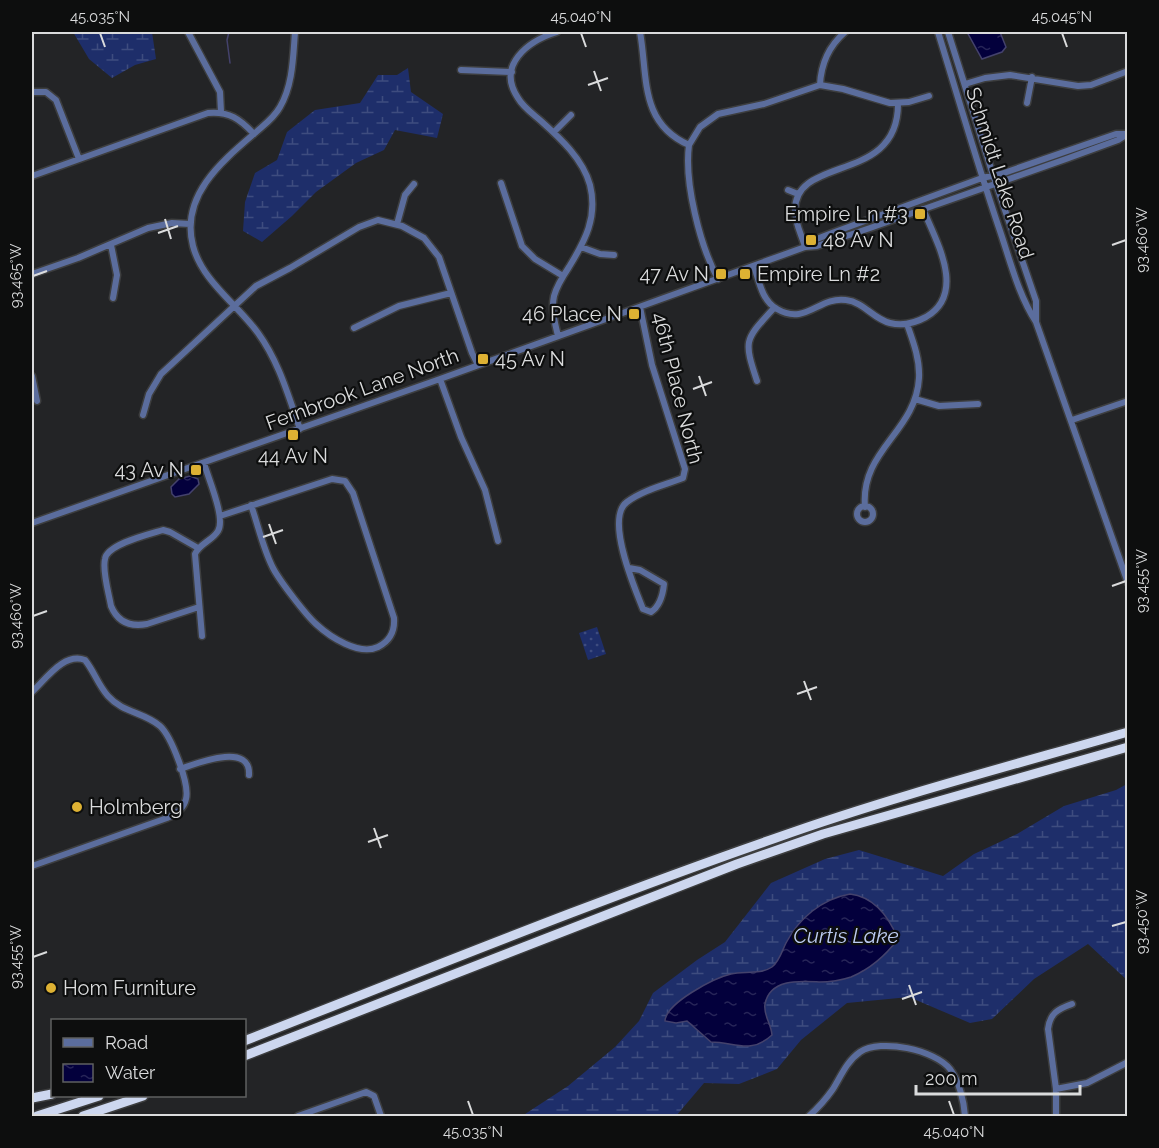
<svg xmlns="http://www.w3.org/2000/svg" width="1159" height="1148" font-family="Raleway,sans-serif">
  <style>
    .grass { fill: url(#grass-dots) }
    .wetland { fill: url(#wetland-marsh) }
    .water { fill: url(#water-ripples); stroke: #44426c; stroke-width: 1.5 }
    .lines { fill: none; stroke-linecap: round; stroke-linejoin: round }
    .stream { stroke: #44426c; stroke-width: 1.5 }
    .minor-casing { stroke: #3d3e3f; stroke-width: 9 }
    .highway-casing { stroke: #3d3e3f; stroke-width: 12 }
    .minor { stroke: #5b6d9d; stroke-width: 6 }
    .highway { stroke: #cdd7ef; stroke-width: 9 }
    .ticks { fill: none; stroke: #dadbdc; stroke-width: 2 }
    .poi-dot { fill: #ddb133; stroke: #0d0e0e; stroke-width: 2 }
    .labels { text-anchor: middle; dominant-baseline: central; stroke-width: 4.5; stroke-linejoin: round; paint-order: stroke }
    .street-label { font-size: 20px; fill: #dadbdc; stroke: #0d0e0e }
    .poi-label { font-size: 20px; fill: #dadbdc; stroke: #0d0e0e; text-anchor: start }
    .water-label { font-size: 21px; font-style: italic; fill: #bdccf3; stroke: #0d0e0e }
    .neatline { fill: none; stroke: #dadbdc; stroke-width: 2 }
    .ticks-label { font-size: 15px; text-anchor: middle; fill: #dadbdc }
  </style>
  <defs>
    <pattern id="grass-dots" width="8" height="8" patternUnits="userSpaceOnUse" patternTransform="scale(1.5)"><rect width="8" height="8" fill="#1e2e6a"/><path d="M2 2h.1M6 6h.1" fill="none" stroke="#3e4c7f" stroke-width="1.8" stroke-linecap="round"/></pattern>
    <pattern id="wetland-marsh" width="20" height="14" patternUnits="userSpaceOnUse" patternTransform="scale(1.5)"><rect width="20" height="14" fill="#1e2e6a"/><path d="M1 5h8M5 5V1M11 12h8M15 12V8" fill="none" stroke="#3e4c7f"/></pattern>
    <pattern id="water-ripples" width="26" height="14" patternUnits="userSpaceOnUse" patternTransform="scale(1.5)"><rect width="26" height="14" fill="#03003c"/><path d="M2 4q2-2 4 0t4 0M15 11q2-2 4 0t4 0" fill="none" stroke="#272558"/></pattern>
  </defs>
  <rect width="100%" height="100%" fill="#232426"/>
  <path class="grass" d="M597 627 606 654 588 660 579 633Z"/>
  <path class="wetland" d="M73 32H152L156 59 135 65 112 78 89 59Z
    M408 68 411 92 443 114 437 138 395 130 384 150 356 163 316 192 292 216 262 242 243 231 245 202 255 173 277 160 287 132 315 110 360 103 378 75H397Z
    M1127 784V980L1088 944 1034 979 992 1019 970 1023 909 997 847 1003 801 1040 777 1069 739 1084 704 1083 676 1116H522L568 1086 615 1047 639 1021 653 993 697 960 725 942 771 883 825 859 859 850 943 876 974 854 1017 834 1064 806 1116 790Z"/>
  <path class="water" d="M967 32H1000L1006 47 1002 52 982 59Z
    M190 476 198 479 199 484 189 494 175 497 172 494 171 487 179 479Z
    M850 894C874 897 889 917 898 939 886 955 870 969 851 977 842 980 830 982 819 982 801 981 770 978 765 1004 763 1015 771 1023 772 1035 750 1055 735 1042 711 1042L687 1021 676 1023 665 1021C666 1003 714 978 731 974 744 971 760 975 772 967 779 962 782 951 786 943 799 918 822 899 850 894Z"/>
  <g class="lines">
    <path class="stream" d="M229 32 227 40 230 63"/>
    <g class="minor-casing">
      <path id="minor" d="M188 32 220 92 221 112
        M295 32C293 57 293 85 280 107 274 118 264 125 255 133 221 162 180 196 193 246 202 281 237 304 258 333 279 362 288 395 300 429
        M557 32C528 41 496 65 518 98 523 107 533 114 541 121 560 138 583 159 590 185 598 217 585 241 569 267 563 276 557 285 554 296 551 310 555 323 558 336
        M640 32C648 76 639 123 689 145 684 182 700 246 718 279
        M938 32C958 97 977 163 999 228 1010 260 1018 294 1036 322L1128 583
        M948 32 993 175 1036 301V321
        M461 70 512 72
        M965 84 985 78 1010 75 1078 86 1091 85 1128 71
        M820 85C821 63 829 46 845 32
        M32 92H46L56 100 79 159
        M1027 103 1032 77
        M554 132 571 115
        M689 145 700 127 718 114 764 104 820 85 843 89 890 103 909 102 929 96
        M32 176 208 113C229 111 240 119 254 134
        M501 183 522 246 535 259 563 276
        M788 190 798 194
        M397 224 405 195 414 184
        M111 245 117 275 113 298
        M581 247 600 254 614 255
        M805 247 809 242 832 233 982 178 1001 174 1116 134H1127
        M805 247C802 236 795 223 795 211 794 154 899 185 898 103
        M754 266C759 281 762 301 777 309 806 326 819 296 846 300 864 302 873 319 890 323 902 326 915 323 926 317 967 293 936 241 923 209
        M32 274 78 258 148 228 172 223 190 224
        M354 328 399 306 451 293
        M32 376 37 401
        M440 379 461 437 485 490 498 541
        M757 381C743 339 745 340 774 308
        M915 399 939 406 978 404
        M143 415 149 394 161 374 256 286 290 268 359 227 378 220 402 226 424 238 439 257 472 353 478 365
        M1072 420 1128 401
        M857 514a8 8 0 1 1 16 0a8 8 0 1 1-16 0Z
        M865 507C860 450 916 432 919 378 920 359 913 341 907 324
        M220 516 332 479 345 481 353 493 394 618C395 632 390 641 378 647 359 656 330 637 316 624 306 615 278 579 272 566 263 548 258 525 251 505
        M32 523 440 379 805 247 817 246 870 228 1066 159 1118 140 1126 135
        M198 548 170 532 163 530C150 534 107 544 105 559 102 571 109 594 111 606 118 623 131 627 147 624L199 607
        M629 568 640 570 664 584C663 594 660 606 651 612L643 609C634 587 605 518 627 502 643 490 665 485 683 478L685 469 652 365 640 307
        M202 636 195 554C200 543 212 541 218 531 226 518 208 478 204 463
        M32 692C46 679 64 652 85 660 94 671 98 685 108 696 123 713 144 712 160 726 171 736 190 784 186 799 184 809 176 814 167 818L32 866
        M180 769C195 764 251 741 249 775
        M1056 1089 1087 1083 1128 1062
        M298 1116 366 1092 374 1096 381 1116
        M809 1116C818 1108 826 1099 833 1089 841 1076 847 1061 860 1052 881 1038 935 1050 950 1069 959 1081 964 1101 965 1116
        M1056 1116V1089L1048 1029C1050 1013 1058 1009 1072 1004"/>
    </g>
    <g class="highway-casing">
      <path id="highway" d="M244 1041C421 972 597 900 776 838 891 797 1010 766 1128 732
        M244 1056 737 864 823 834 1128 747
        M32 1098 52 1094
        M37 1116 99 1096
        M83 1116 143 1096"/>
    </g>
    <use href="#minor" class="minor"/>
    <use href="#highway" class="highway"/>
  </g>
  <path class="ticks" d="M100 33 105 47M581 33 586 47M1062 33 1067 47M594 71 601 91M588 85 608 78M165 219 171 239M158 233 178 226M1112 245 1126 240M33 276 47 271M699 376 706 396M693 389 712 382M269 524 276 544M263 537 283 530M1112 586 1126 581M33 616 47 611M804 681 811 700M797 694 817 687M374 828 381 848M368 842 388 835M1112 926 1126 922M33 957 47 952M909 985 916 1005M902 999 922 992M468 1101 473 1115M949 1101 954 1115"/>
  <g class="poi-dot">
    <rect x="914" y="208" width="12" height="12" rx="3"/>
    <rect x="805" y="234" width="12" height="12" rx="3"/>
    <rect x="715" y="268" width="12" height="12" rx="3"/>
    <rect x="739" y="268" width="12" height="12" rx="3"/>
    <rect x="628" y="308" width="12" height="12" rx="3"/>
    <rect x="477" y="353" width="12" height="12" rx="3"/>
    <rect x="287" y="429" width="12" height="12" rx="3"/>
    <rect x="190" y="464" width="12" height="12" rx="3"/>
    <circle cx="77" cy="807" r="6"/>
    <circle cx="51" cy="988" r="6"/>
  </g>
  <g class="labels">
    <g class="street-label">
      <text transform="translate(1000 173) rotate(72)">Schmidt Lake Road</text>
      <text transform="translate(678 388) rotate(76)">46th Place North</text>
      <text transform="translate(362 389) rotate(-20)">Fernbrook Lane North</text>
    </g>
    <g class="poi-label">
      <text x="908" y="214" text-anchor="end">Empire Ln #3</text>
      <text x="823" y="240">48 Av N</text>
      <text x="709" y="274" text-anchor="end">47 Av N</text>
      <text x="757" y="274">Empire Ln #2</text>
      <text x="622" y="314" text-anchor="end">46 Place N</text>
      <text x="495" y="359">45 Av N</text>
      <text x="293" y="456" text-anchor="middle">44 Av N</text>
      <text x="184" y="470" text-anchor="end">43 Av N</text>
      <text x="89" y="807">Holmberg</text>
      <text x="63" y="988">Hom Furniture</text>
    </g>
    <g class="water-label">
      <text x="846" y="935">Curtis Lake</text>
    </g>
  </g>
  <rect width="1159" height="1148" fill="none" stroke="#0d0e0e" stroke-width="66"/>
  <rect x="51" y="1019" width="195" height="78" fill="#0d0e0e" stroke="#5f6060" stroke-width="1.5"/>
  <rect x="63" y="1038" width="30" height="9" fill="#5b6d9d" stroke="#5f6060" stroke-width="1.5"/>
  <text x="105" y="1049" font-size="18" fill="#dadbdc">Road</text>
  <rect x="63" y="1064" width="30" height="18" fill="url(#water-ripples)" stroke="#5f6060" stroke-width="1.5"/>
  <text x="105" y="1079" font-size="18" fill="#dadbdc">Water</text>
  <path d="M916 1085v9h164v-9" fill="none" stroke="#dadbdc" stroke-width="3"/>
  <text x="925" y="1085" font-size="18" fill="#dadbdc" stroke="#0d0e0e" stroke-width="4.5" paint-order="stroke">200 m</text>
  <rect x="33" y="33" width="1093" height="1082" class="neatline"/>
  <g class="ticks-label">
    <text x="100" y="22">45.035°N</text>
    <text x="581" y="22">45.040°N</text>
    <text x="1062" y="22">45.045°N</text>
    <text transform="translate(1142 240) rotate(-90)" y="5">93.460°W</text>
    <text transform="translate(16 276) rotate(-90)" y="5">93.465°W</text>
    <text transform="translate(1142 581) rotate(-90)" y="5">93.455°W</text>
    <text transform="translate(16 616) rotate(-90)" y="5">93.460°W</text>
    <text transform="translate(1142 922) rotate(-90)" y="5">93.450°W</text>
    <text transform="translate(16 957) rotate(-90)" y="5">93.455°W</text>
    <text x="473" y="1137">45.035°N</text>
    <text x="954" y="1137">45.040°N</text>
  </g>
</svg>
